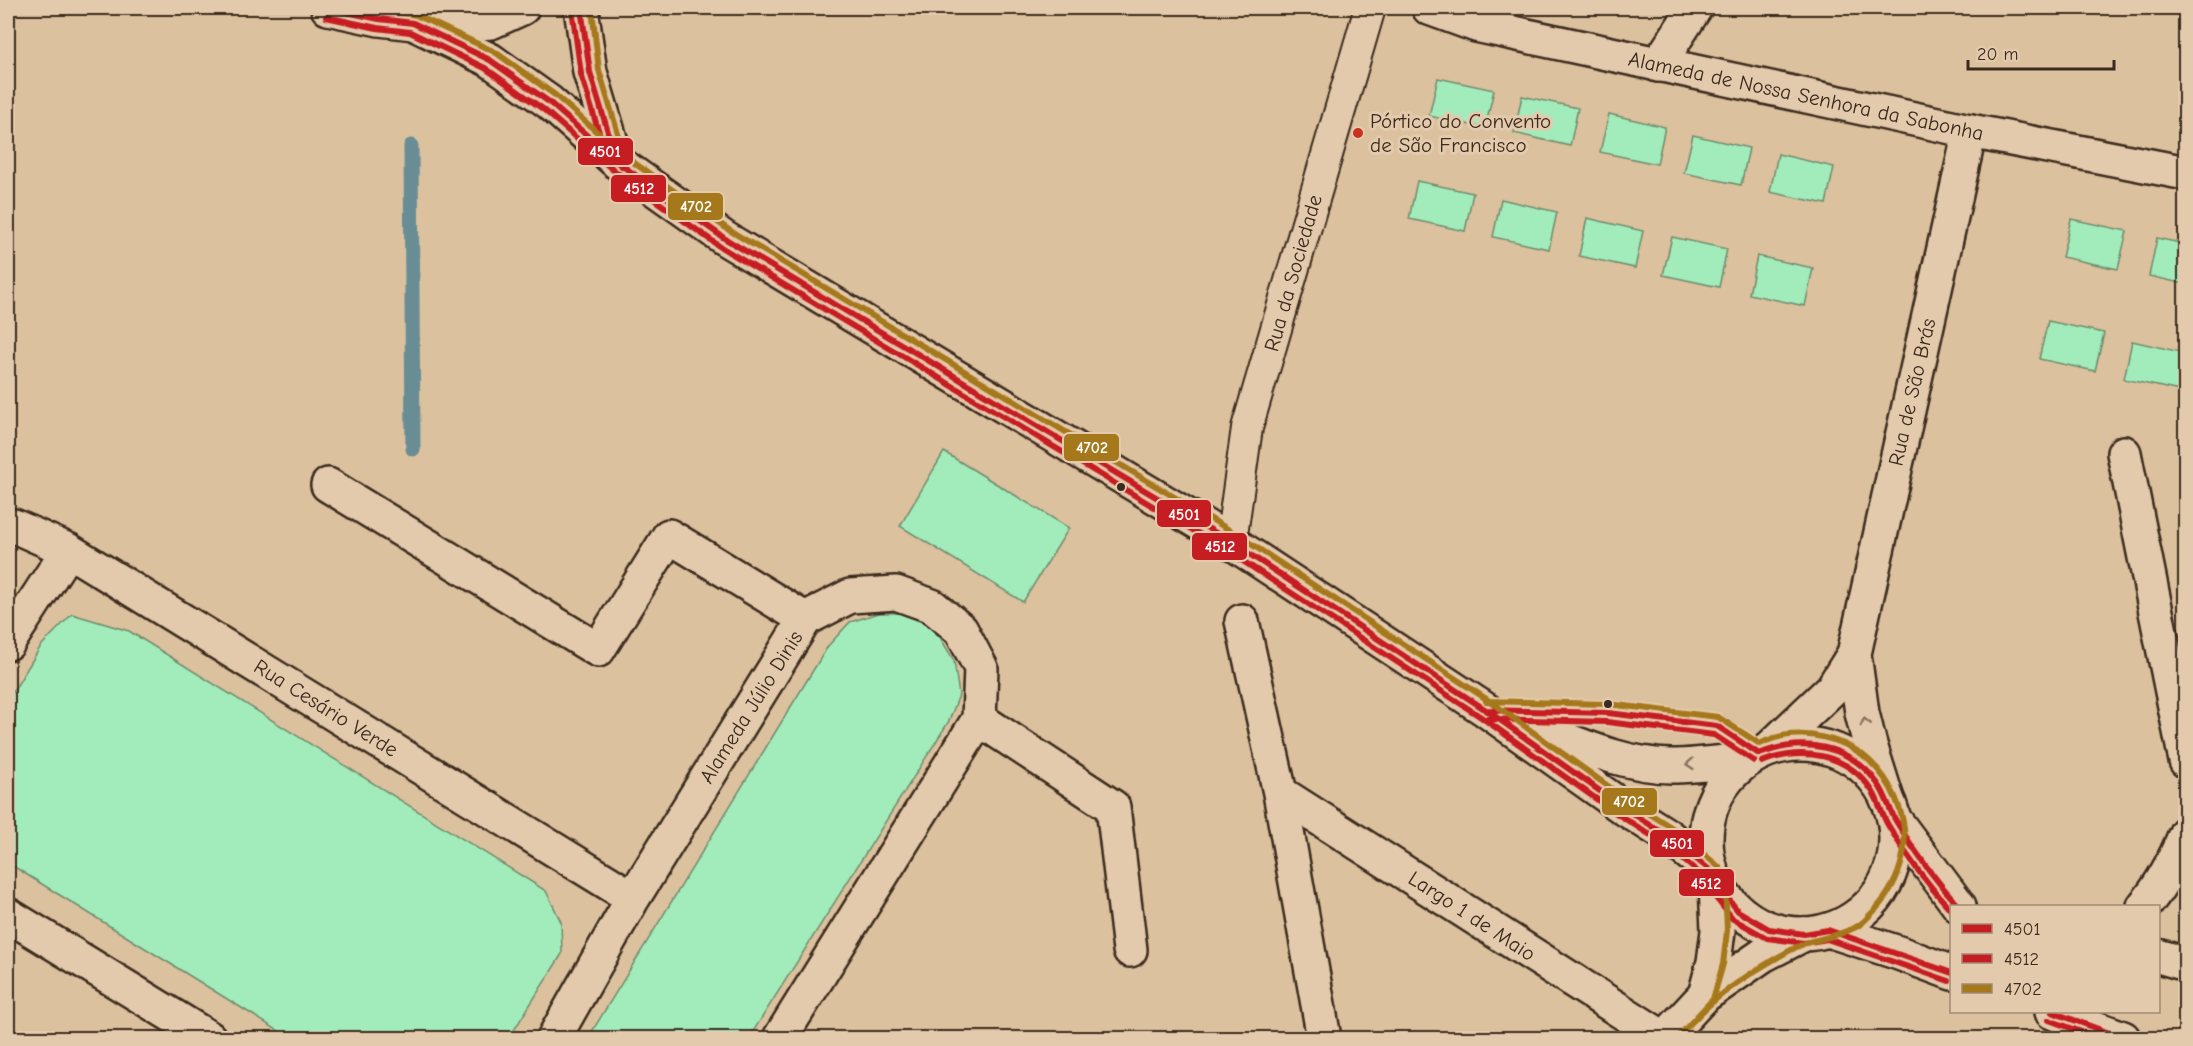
<svg xmlns="http://www.w3.org/2000/svg" width="2193" height="1046" font-family="'Comic Neue',sans-serif">
  <style>
    .green { fill: #a2ecbb; stroke: #6e8b6c; stroke-width: 1.5 }
    .lines { fill: none; stroke-linecap: round; stroke-linejoin: round }
    .stream { stroke: #678d95; stroke-width: 15 }
    .service-casing { stroke: #3b2a1e; stroke-width: 26 }
    .pedestrian-casing { stroke: #3b2a1e; stroke-width: 34 }
    .minor-casing { stroke: #3b2a1e; stroke-width: 38 }
    .tertiary-casing { stroke: #3b2a1e; stroke-width: 38 }
    .primary-casing { stroke: #3b2a1e; stroke-width: 38 }
    .service { stroke: #e4caac; stroke-width: 21 }
    .pedestrian { stroke: #e4caac; stroke-width: 30 }
    .minor { stroke: #e4caac; stroke-width: 33 }
    .tertiary { stroke: #e4caac; stroke-width: 33 }
    .primary { stroke: #e4caac; stroke-width: 33 }
    .bus-1-casing { stroke: #e4caac; stroke-width: 10 }
    .bus-2-casing { stroke: #e4caac; stroke-width: 10 }
    .bus-3-casing { stroke: #e4caac; stroke-width: 10 }
    .bus-1 { stroke: #c61d23; stroke-width: 6 }
    .bus-2 { stroke: #c61d23; stroke-width: 6 }
    .bus-3 { stroke: #a6781c; stroke-width: 6 }
    .oneway { stroke: #87725e }
    .poi-dot { fill: #c8321e; stroke: #e4caac; stroke-width: 2 }
    .bus-dot { fill: #3b2a1e; stroke: #e4caac; stroke-width: 2 }
    .labels { text-anchor: middle; dominant-baseline: central; stroke-width: 6; stroke-linejoin: round; paint-order: stroke }
    .street-label { font-size: 21px; fill: #3b2a1e; stroke: #e4caac }
    .poi-label { font-size: 21px; fill: #3b2a1e; stroke: #e4caac; text-anchor: start }
    .line-badge { stroke: #e4caac; stroke-width: 2 }
    .badge-label { font-size: 16px; text-anchor: middle; font-weight: bold; fill: #fff }
  </style>
  <rect width="100%" height="100%" fill="#dcc19e"/>
  <filter id="ink" filterUnits="userSpaceOnUse"><feTurbulence type="fractalNoise" baseFrequency=".0167" numOctaves="2"/><feDisplacementMap in="SourceGraphic" scale="12" xChannelSelector="R" yChannelSelector="G"/><feConvolveMatrix kernelMatrix="1 2 1 2 8 2 1 2 1" color-interpolation-filters="sRGB"/></filter>
  <g filter="url(#ink)">
    <path class="green" d="M1438 78 1494 90 1485 128 1429 116Z
      M1522 96 1578 108 1570 146 1514 133Z
      M1609 114 1665 127 1657 164 1600 152Z
      M1693 135 1749 148 1741 185 1684 173Z
      M1778 154 1834 167 1826 204 1770 192Z
      M1417 181 1473 193 1465 231 1409 219Z
      M1501 199 1557 212 1549 249 1493 237Z
      M1587 218 1643 231 1635 268 1579 256Z
      M2071 219 2127 231 2118 269 2062 257Z
      M1672 237 1727 249 1719 287 1663 275Z
      M2157 238 2185 244V284L2149 276Z
      M1757 256 1813 268 1805 306 1749 294Z
      M2048 321 2104 333 2095 371 2039 359Z
      M2132 341 2185 353V366L2180 391 2124 379Z
      M944 452 1069 528 1023 602 900 526Z
      M879 613H910L937 632 954 661 959 695 949 721 749 1038H588L828 646 850 622Z
      M72 614 129 631 546 891 561 922 562 954 509 1038H290L8 863V700L41 646Z"/>
    <g class="lines">
      <path class="stream" d="M411 146 413 449"/>
      <g class="service-casing">
        <path id="service" d="M1486 710 1608 713 1717 726 1759 754"/>
      </g>
      <g class="pedestrian-casing">
        <path id="pedestrian" d="M1231 542 1247 428 1370 8"/>
      </g>
      <g class="minor-casing">
        <path id="minor" d="M1658 65 1695 8
          M1970 131 2186 173
          M2124 453 2186 761
          M328 485 598 650 669 536 805 619
          M14 526 68 550 633 898
          M1242 621 1280 793 1324 1038
          M8 643 68 550
          M979 719 1113 807 1130 950
          M1280 793 1663 1038
          M2144 906C2163 884 2175 860 2186 833
          M8 915 209 1038
          M2158 956 2186 964
          M554 1038 633 898 805 619 850 596 896 593 932 606 961 630 981 668 979 719 780 1038"/>
      </g>
      <g class="tertiary-casing">
        <path id="tertiary" d="M1429 8 1476 25 1970 131 1854 654 1832 689 1769 749
          M1854 654 1862 713 1870 745 1887 799
          M1705 995 1714 962 1718 931 1716 883
          M1665 1038 1705 995 1763 955 1804 934"/>
      </g>
      <g class="primary-casing">
        <path id="primary" d="M328 8 379 19 439 26 491 22 522 8
          M583 8 582 15 590 72 617 162
          M413 23 490 60 549 102 617 162 724 238 1231 542 1486 710 1621 806 1668 836 1711 871
          M1530 726C1575 743 1622 765 1671 766 1696 766 1723 762 1749 759
          M1706 839a95 95 0 1 1 190 0a95 95 0 1 1-190 0Z
          M1894 819 1959 906
          M1828 930 1899 953 1952 973
          M2052 1012 2123 1038"/>
      </g>
      <use href="#service" class="service"/>
      <use href="#pedestrian" class="pedestrian"/>
      <use href="#minor" class="minor"/>
      <use href="#tertiary" class="tertiary"/>
      <use href="#primary" class="primary"/>
      <g class="bus-1-casing">
        <path id="bus-1" d="M328 8 379 19 413 23 490 60 549 102 617 162 724 238 1231 542 1486 710 1621 806 1668 836 1711 871 1716 883 1738 911 1769 929 1804 934 1828 930 1952 973
          M583 8 582 15 590 72 617 162 623 167
          M1486 710 1608 713 1717 726 1759 754
          M1759 754C1802 737 1850 744 1878 784 1886 795 1889 809 1896 821 1914 851 1935 880 1959 906
          M2052 1012 2123 1038"/>
      </g>
      <g class="bus-2-casing">
        <path id="bus-2" d="M574 8 573 16 581 74 609 165 617 174
          M326 17 377 28 410 32 485 68 543 109 612 169 719 246 1226 550 1481 717 1616 813 1663 843 1704 877 1708 888 1733 919 1767 938 1804 943 1827 939 1949 981
          M1486 719 1607 722 1714 735 1754 761
          M1762 762C1802 746 1848 753 1873 792 1879 802 1882 815 1888 825 1906 856 1928 885 1952 911
          M2049 1020 2098 1038"/>
      </g>
      <g class="bus-3-casing">
        <path id="bus-3" d="M368 8 416 15 495 52 555 95 623 155 729 230 1236 534 1491 702 1626 799 1674 829 1719 867 1725 882 1727 931 1723 964 1713 999 1677 1038
          M592 9 599 70 625 157 629 160
          M1486 701 1608 704 1718 717 1760 744C1786 730 1817 733 1844 744 1870 755 1890 780 1899 807 1913 846 1899 887 1870 915 1866 919 1862 924 1856 927 1838 936 1828 937 1809 942 1796 946 1780 956 1768 963 1741 979 1714 998 1693 1021"/>
      </g>
      <use href="#bus-1" class="bus-1"/>
      <use href="#bus-2" class="bus-2"/>
      <use href="#bus-3" class="bus-3"/>
    </g>
    <defs><path id="oneway-chevron" d="M-2-3.5L2.5 0L-2 3.5" fill="none" stroke-width="1.6" stroke-linecap="round" stroke-linejoin="round" transform="scale(1.5)"/></defs>
    <g class="oneway">
      <use href="#oneway-chevron" transform="translate(1865 722) rotate(-103)"/>
      <use href="#oneway-chevron" transform="translate(1690 764) rotate(175)"/>
    </g>
  </g>
  <circle class="poi-dot" cx="1358" cy="133" r="6"/>
  <g class="bus-dot">
    <circle cx="1121" cy="487" r="5"/>
    <circle cx="1608" cy="704" r="5"/>
  </g>
  <g class="labels">
    <g class="street-label">
      <text transform="translate(1806 96) rotate(12)">Alameda de Nossa Senhora da Sabonha</text>
      <text transform="translate(1293 273) rotate(-74)">Rua da Sociedade</text>
      <text transform="translate(1912 392) rotate(-77)">Rua de São Brás</text>
      <text transform="translate(751 707) rotate(-58)">Alameda Júlio Dinis</text>
      <text transform="translate(326 708) rotate(32)">Rua Cesário Verde</text>
      <text transform="translate(1472 916) rotate(33)">Largo 1 de Maio</text>
    </g>
    <g class="poi-label">
      <text x="1370" y="121">Pórtico do Convento<tspan x="1370" dy="24">de São Francisco</tspan></text>
    </g>
  </g>
  <g class="line-badge">
    <rect x="577" y="137" width="57" height="29" rx="6" fill="#c61d23"/>
    <rect x="610" y="174" width="57" height="29" rx="6" fill="#c61d23"/>
    <rect x="667" y="192" width="57" height="29" rx="6" fill="#a6781c"/>
    <rect x="1063" y="433" width="57" height="29" rx="6" fill="#a6781c"/>
    <rect x="1156" y="499" width="56" height="29" rx="6" fill="#c61d23"/>
    <rect x="1191" y="532" width="57" height="29" rx="6" fill="#c61d23"/>
    <rect x="1601" y="787" width="57" height="29" rx="6" fill="#a6781c"/>
    <rect x="1649" y="829" width="56" height="29" rx="6" fill="#c61d23"/>
    <rect x="1678" y="868" width="57" height="29" rx="6" fill="#c61d23"/>
  </g>
  <g class="badge-label">
    <text x="605" y="157">4501</text>
    <text x="639" y="194">4512</text>
    <text x="696" y="212">4702</text>
    <text x="1092" y="453">4702</text>
    <text x="1184" y="520">4501</text>
    <text x="1220" y="552">4512</text>
    <text x="1629" y="807">4702</text>
    <text x="1677" y="849">4501</text>
    <text x="1706" y="889">4512</text>
  </g>
  <rect width="2193" height="1046" fill="none" stroke="#e4caac" stroke-width="30"/>
  <rect x="15" y="15" width="2163" height="1016" fill="none" stroke="#3b2a1e" stroke-width="2" filter="url(#ink)"/>
  <rect x="1950" y="905" width="210" height="108" fill="#e4caac" stroke="#a08a73" stroke-width="1.5"/>
  <rect x="1962" y="924" width="30" height="9" fill="#c61d23" stroke="#a08a73" stroke-width="1.5"/>
  <text x="2004" y="935" font-size="18" fill="#3b2a1e">4501</text>
  <rect x="1962" y="954" width="30" height="9" fill="#c61d23" stroke="#a08a73" stroke-width="1.5"/>
  <text x="2004" y="965" font-size="18" fill="#3b2a1e">4512</text>
  <rect x="1962" y="984" width="30" height="9" fill="#a6781c" stroke="#a08a73" stroke-width="1.5"/>
  <text x="2004" y="995" font-size="18" fill="#3b2a1e">4702</text>
  <path d="M1968 60v9h146v-9" fill="none" stroke="#3b2a1e" stroke-width="3"/>
  <text x="1977" y="60" font-size="18" fill="#3b2a1e" stroke="#e4caac" stroke-width="4.5" paint-order="stroke">20 m</text>
</svg>
